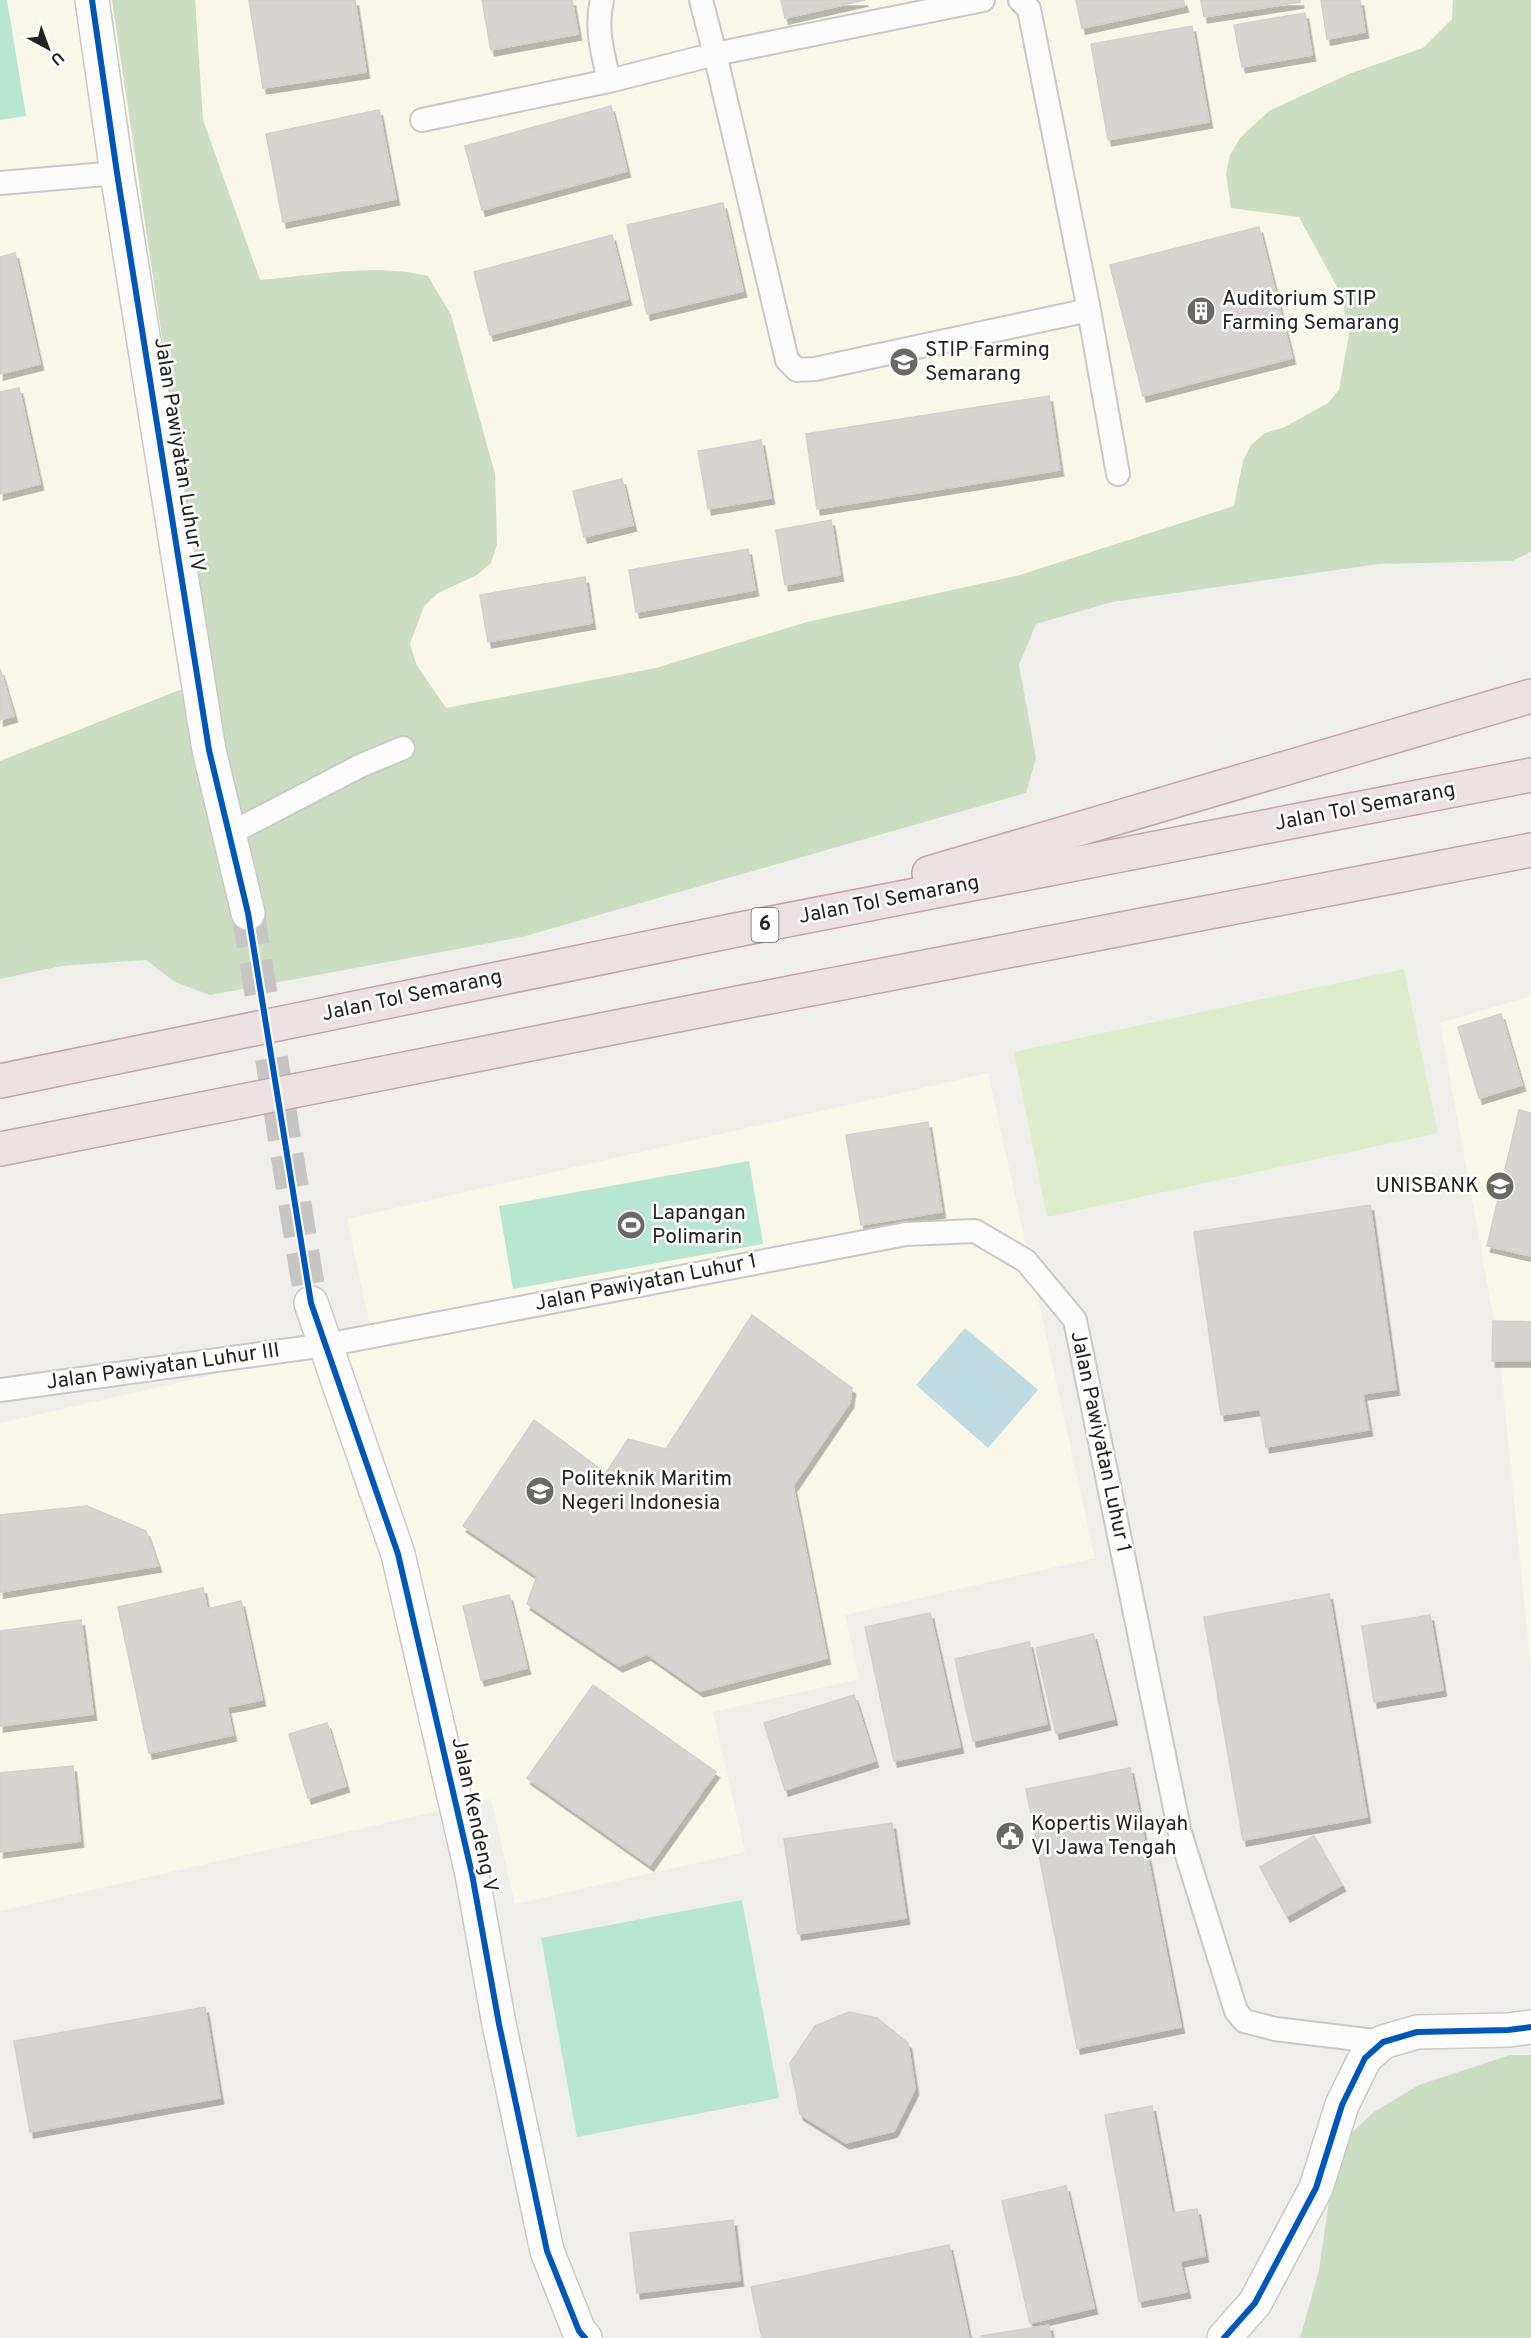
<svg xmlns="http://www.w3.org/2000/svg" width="1531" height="2338" font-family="Overpass,sans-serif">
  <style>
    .education { fill: #f8f7e8 }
    .grass { fill: #ddeccb }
    .forest { fill: #cbdec1 }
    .pitch { fill: #b7e6d2 }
    .water { fill: #bfdbe3 }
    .building { fill: #d7d4d2; stroke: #d3d0cc; stroke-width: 1.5; filter: url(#shadow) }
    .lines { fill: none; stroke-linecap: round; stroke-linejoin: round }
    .tertiary-tunnel { stroke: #c7c5c3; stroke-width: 33; stroke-dasharray: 33 16; stroke-linecap: butt }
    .service-casing { stroke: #c9c8c7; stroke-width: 26 }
    .tertiary-casing { stroke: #c9c8c7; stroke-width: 36 }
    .motorway-casing { stroke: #c5a2ac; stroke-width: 36 }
    .service { stroke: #fdfcfc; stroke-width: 22 }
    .tertiary { stroke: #fdfcfc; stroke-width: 33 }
    .motorway { stroke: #ece0e2; stroke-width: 33 }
    .cycleway-casing { stroke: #fff; stroke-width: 10 }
    .cycleway { stroke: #0057b8; stroke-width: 6 }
    .labels { text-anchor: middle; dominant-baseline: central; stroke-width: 5; stroke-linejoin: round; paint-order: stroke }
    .shield { fill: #fff; stroke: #646464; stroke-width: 1.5 }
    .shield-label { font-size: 20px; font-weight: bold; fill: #222 }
    .poi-label { font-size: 21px; fill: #222; stroke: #fff; text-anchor: start }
    .street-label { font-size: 21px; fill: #222; stroke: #fff }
  </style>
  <defs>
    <filter id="shadow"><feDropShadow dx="3.5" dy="6" stdDeviation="0" flood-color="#0004"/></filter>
  </defs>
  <rect width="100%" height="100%" fill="#f0eeeb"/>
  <path class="education" d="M0 0H112L184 485 210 678 0 761Z
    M195 0H1453L1452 19 1423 48 1349 74 1299 217 1342 296 1349 335 1339 390 1328 403 1283 428 1265 433 1243 461 1234 506 1020 575 807 622 656 668 445 708 416 664 410 644 424 606 438 593 477 575 491 563 497 543 495 474 410 272 369 270 260 281 203 120Z
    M1531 996V1671L1499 1349 1440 1023Z
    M988 1073 1095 1558 845 1615 859 1679 713 1712 745 1852 515 1904 491 1799 0 1911V1423L373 1339 347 1219Z"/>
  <path class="grass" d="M1404 969 1438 1133 1047 1217 1014 1052Z"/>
  <path class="forest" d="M112 0H195L203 120 260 280C315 275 374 263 428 276L451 315 495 474 497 544 491 563 477 575 438 593 424 606 410 644 416 664 446 708 656 668 807 622 1020 575 1234 506 1243 461 1251 445 1265 433 1283 428 1328 403 1339 390 1349 335 1342 296 1299 217 1231 208 1226 174 1230 155 1240 138 1269 111 1349 74 1423 48 1452 19 1453 0H1531V552L1512 561 1379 564 1112 602 1036 624 1019 665 1036 758 1026 793 522 937 210 995 175 982 146 960 61 966 0 979V761L210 678 184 485Z
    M1510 2055H1531V2338H1300L1319 2270 1330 2193 1346 2138 1374 2112 1419 2085Z"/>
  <path class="pitch" d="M0 0H7L26 116 0 120Z
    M749 1161 763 1244 513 1289 499 1206Z
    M742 1900 779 2098 577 2137 541 1938Z"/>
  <path class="water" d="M965 1328 1038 1390 988 1448 916 1385Z"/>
  <path class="building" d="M249 0H355L366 72 263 88Z
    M482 0H572L578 34 491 50Z
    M781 0H865L785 18Z
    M1076 0H1183L1185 6 1082 28Z
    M1201 0H1300V2L1204 17Z
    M1321 0H1360L1365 32 1327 39Z
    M1305 13 1312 55 1242 67 1234 25Z
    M1192 26 1209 122 1108 140 1091 44Z
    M611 106 627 171 482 210 465 146Z
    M379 110 396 199 283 222 266 134Z
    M723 203 743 291 647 314 627 225Z
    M1259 227 1292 358 1143 396 1110 265Z
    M612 235 628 299 490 335 474 272Z
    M15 253 40 364 0 374V257Z
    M19 388 40 484 0 494V392Z
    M1049 396 1060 470 817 509 806 434Z
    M761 440 771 498 708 509 698 451Z
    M622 479 633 525 584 537 573 491Z
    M831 520 840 575 785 585 776 530Z
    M748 549 755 590 636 612 629 570Z
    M585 577 592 623 488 642 480 595Z
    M0 669 14 716 0 720Z
    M1501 1014 1522 1085 1479 1098 1458 1027Z
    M1519 1110 1531 1113V1256L1487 1246Z
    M928 1122 942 1212 861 1225 846 1135Z
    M1370 1205 1396 1389 1363 1394 1369 1430 1266 1447 1260 1409 1221 1415 1194 1232Z
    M752 1315 852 1388 850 1402 793 1486 827 1658 700 1691 647 1654 619 1666 527 1604 537 1576 463 1526 534 1420 606 1473 628 1439 666 1449Z
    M1493 1321 1531 1322V1361H1492Z
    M87 1506 146 1531 158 1566 0 1592V1515Z
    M203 1588 207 1609 241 1601 262 1700 227 1707 233 1735 149 1753 118 1607Z
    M1329 1594 1367 1817 1243 1840 1204 1617Z
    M509 1595 527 1668 481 1680 463 1606Z
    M930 1613 960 1747 894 1761 865 1627Z
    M1430 1615 1443 1690 1374 1702 1362 1626Z
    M81 1620 93 1714 0 1726V1631Z
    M1093 1634 1114 1719 1056 1733 1036 1648Z
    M1029 1642 1047 1724 973 1741 955 1659Z
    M593 1685 716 1772 650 1865 527 1778Z
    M854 1695 875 1761 785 1790 764 1723Z
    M327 1723 346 1786 308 1798 289 1734Z
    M73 1766 80 1841 0 1852V1773Z
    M1130 1768 1181 2027 1077 2048 1026 1789Z
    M892 1823 906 1918 798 1934 784 1839Z
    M1314 1836 1342 1885 1287 1916 1260 1867Z
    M205 2007 220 2098 30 2132 14 2041Z
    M849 2012 877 2018 908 2043 915 2089 894 2131 846 2143 800 2114 790 2063 815 2026Z
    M1152 2106 1172 2213 1197 2209 1205 2256 1180 2261 1187 2292 1139 2301 1105 2115Z
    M1066 2186 1094 2308 1030 2323 1002 2201Z
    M733 2220 740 2280 637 2293 630 2233Z
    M949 2245 969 2338H762L751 2287Z
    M1049 2325 1051 2338H982L981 2336Z"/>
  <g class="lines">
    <path class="tertiary-tunnel" d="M248 913 311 1303"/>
    <g class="service-casing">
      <path id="service" d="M602 0C595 28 603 54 609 81L715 54 787 360 797 370 815 369 1089 310
        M701 0 715 54 983 0
        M1020 0 1029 9 1089 310 1118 474
        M422 120 609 81
        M0 183 117 173
        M229 834 360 766 403 748
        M0 1390 326 1345 906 1234 975 1231 1026 1261 1075 1320 1180 1833 1236 2011 1244 2021 1275 2029 1383 2042"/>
    </g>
    <g class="tertiary-casing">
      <path id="tertiary" d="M92 0 117 173 209 750 248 913
        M311 1303 398 1554 472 1874 499 2024 547 2251 579 2331 585 2338
        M1224 2338 1255 2303 1316 2188 1342 2105 1365 2058 1383 2042 1417 2032 1508 2030 1531 2027"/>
    </g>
    <g class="motorway-casing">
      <path id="motorway" d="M929 873 1531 696
        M0 1081 731 931 1531 775
        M0 1149 738 1003 1531 850"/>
    </g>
    <use href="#service" class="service"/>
    <use href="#tertiary" class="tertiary"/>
    <use href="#motorway" class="motorway"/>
    <g class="cycleway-casing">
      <path id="cycleway" d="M92 0 117 173 209 750 248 913 311 1303 398 1554 472 1874 499 2024 547 2251 579 2331 585 2338
        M1224 2338 1255 2303 1316 2188 1342 2105 1365 2058 1383 2042 1417 2032 1508 2030 1531 2027"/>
    </g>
    <use href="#cycleway" class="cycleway"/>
  </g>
  <defs>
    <g id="building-disc" transform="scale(1.5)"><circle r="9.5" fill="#6a6968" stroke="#fff"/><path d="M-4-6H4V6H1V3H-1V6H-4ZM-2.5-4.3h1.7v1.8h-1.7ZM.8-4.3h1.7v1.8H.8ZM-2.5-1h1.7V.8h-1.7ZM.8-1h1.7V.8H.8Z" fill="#fff"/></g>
    <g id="university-disc" transform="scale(1.5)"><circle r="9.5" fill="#6a6968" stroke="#fff"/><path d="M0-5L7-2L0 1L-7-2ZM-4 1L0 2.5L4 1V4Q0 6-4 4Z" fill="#fff"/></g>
    <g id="stadium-disc" transform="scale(1.5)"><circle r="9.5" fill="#6a6968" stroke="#fff"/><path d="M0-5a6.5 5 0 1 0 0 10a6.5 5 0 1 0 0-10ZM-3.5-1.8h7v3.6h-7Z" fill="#fff"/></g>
    <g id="civic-disc" transform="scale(1.5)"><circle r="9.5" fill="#6a6968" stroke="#fff"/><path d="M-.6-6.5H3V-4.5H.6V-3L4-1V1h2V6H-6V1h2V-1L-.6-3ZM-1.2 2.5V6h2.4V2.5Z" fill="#fff"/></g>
  </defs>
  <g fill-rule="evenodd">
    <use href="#building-disc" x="1201" y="311"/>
    <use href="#university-disc" x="904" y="362"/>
    <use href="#university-disc" x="1500" y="1186"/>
    <use href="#stadium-disc" x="631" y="1225"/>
    <use href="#university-disc" x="540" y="1491"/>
    <use href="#civic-disc" x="1010" y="1836"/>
  </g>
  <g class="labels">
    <rect class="shield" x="751.5" y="908" width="27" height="34" rx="4.5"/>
    <g class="shield-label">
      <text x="765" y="925">6</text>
    </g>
    <g class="poi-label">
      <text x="1222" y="299">Auditorium STIP<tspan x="1222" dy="24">Farming Semarang</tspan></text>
      <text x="925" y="350">STIP Farming<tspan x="925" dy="24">Semarang</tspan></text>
      <text x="1479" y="1186" text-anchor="end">UNISBANK</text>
      <text x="652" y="1213">Lapangan<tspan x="652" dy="24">Polimarin</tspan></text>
      <text x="561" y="1479">Politeknik Maritim<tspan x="561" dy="24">Negeri Indonesia</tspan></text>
      <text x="1031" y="1824">Kopertis Wilayah<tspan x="1031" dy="24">VI Jawa Tengah</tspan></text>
    </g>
    <g class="street-label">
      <text transform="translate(179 455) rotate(81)">Jalan Pawiyatan Luhur IV</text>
      <text transform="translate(1365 807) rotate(-11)">Jalan Tol Semarang</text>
      <text transform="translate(889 900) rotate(-11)">Jalan Tol Semarang</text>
      <text transform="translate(412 996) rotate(-12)">Jalan Tol Semarang</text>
      <text transform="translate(646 1283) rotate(-11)">Jalan Pawiyatan Luhur 1</text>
      <text transform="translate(163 1367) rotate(-8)">Jalan Pawiyatan Luhur III</text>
      <text transform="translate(1100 1442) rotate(78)">Jalan Pawiyatan Luhur 1</text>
      <text transform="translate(474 1815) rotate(78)">Jalan Kendeng V</text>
    </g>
  </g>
  <g transform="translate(48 48) rotate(139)" stroke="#ffffff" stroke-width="4.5" paint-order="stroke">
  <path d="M0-4.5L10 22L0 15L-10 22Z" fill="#222222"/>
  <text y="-9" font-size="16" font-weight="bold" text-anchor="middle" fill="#222222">U</text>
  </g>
</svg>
